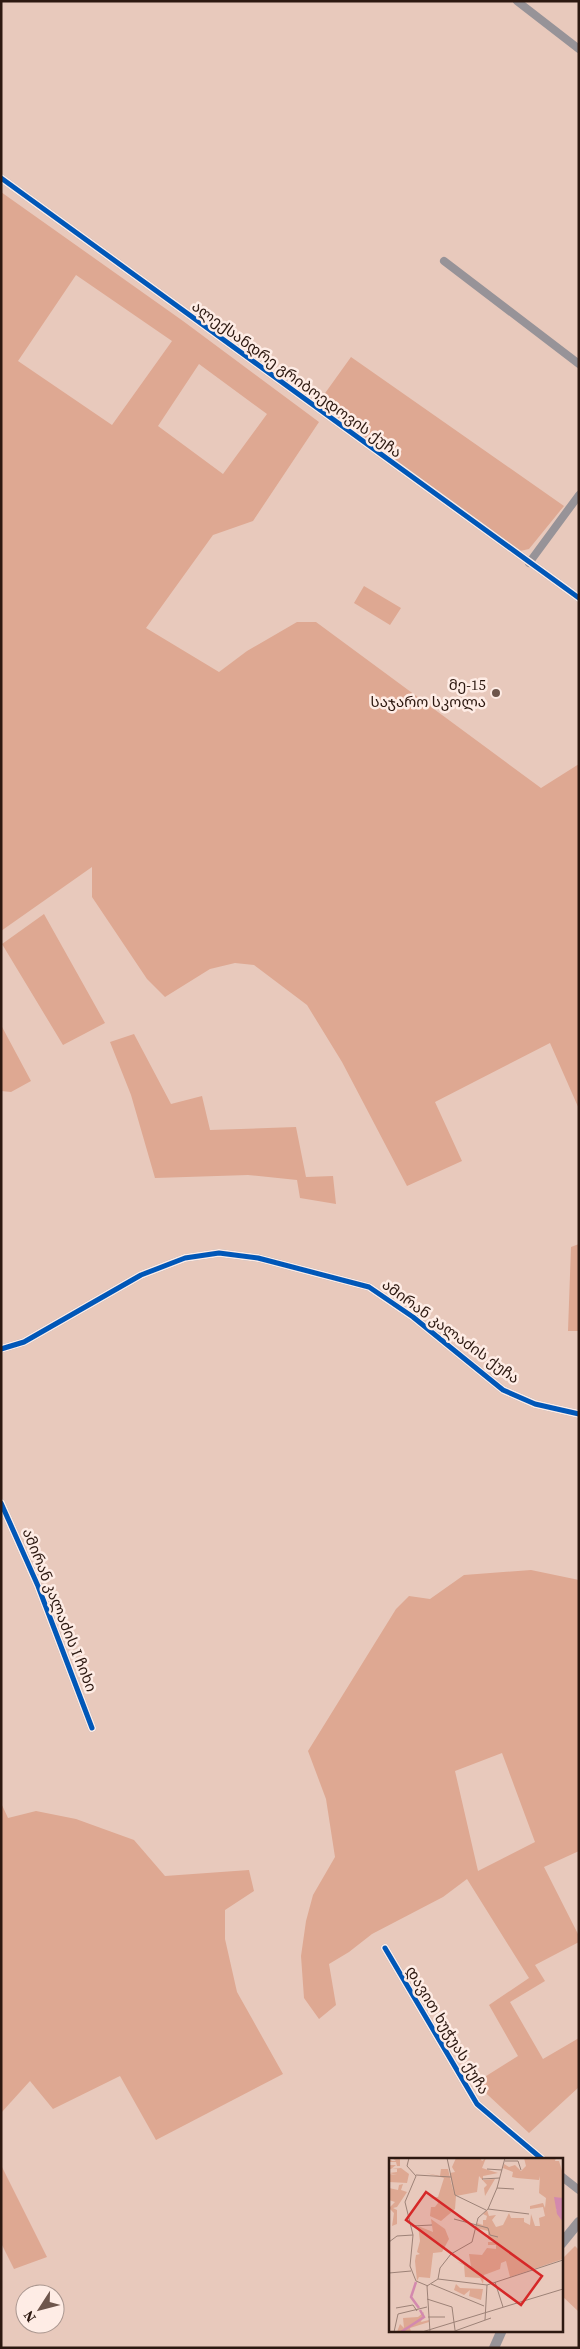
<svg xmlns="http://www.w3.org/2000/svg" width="580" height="2349" font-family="'Source Serif 4','Noto Sans Georgian',serif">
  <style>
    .green { fill: #dea892; fill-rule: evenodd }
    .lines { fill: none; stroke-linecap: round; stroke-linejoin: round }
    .minor { stroke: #979398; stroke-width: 8 }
    .tertiary { stroke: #979398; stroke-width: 10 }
    .cycleway-casing { stroke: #feece5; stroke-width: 8 }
    .cycleway { stroke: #0057b8; stroke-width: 5 }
    .poi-dot { fill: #6e564c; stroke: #feece5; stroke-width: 2 }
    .labels { text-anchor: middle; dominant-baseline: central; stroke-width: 5; stroke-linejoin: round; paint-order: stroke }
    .street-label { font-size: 15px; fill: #2c1810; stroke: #feece5 }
    .poi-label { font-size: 15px; fill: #2c1810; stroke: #feece5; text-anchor: end }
    .inset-river { fill: none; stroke: #d389ae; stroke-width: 2.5 }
    .inset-road { fill: none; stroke: #9d8277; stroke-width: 1 }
    .view { fill: #d62828; fill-opacity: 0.15; stroke: #d62828; stroke-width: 2.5 }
    .inset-edge { fill: none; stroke: #2c1810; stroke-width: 2.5 }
  </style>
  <rect width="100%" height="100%" fill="#e8c9bc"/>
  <path class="green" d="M1 192 183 321 319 422 253 521 213 535 146 628 219 672 247 651 297 622H316L541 788 579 764V1109L550 1043 435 1102 462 1161 407 1186 342 1062 307 1005 254 965 235 963 210 969 165 997 147 979 92 897V867L1 931ZM76 275 172 341 112 425 18 361ZM199 364 267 414 223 474 158 426Z
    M351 357 564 506 529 549 520 551 318 403Z
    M364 586 401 608 390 625 354 603Z
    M44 914 105 1023 63 1045 2 944Z
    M1 1025 31 1081 11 1092 1 1091Z
    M134 1034 171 1104 202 1096 210 1130 296 1127 306 1177 333 1176 336 1204 300 1198 297 1180 248 1175 155 1178 131 1095 110 1042Z
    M579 1244V1331H568L571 1247Z
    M531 1570 579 1580V1851L544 1867 579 1936V1942L535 1965 545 1981 510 2002 543 2059 579 2038V2087L529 2133 475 2083 518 2056 489 2005 529 1978 467 1879 443 1897 372 1934 349 1952 329 1964 336 2005 319 2019 304 1998 301 1956 306 1921 313 1895 335 1857 326 1799 308 1751 396 1609 409 1596 430 1599 464 1575ZM502 1753 535 1842 478 1871 455 1771Z
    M1 1803 8 1818 36 1811 76 1819 134 1840 165 1876 249 1870 254 1891 225 1910V1939L237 1992 283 2074 156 2140 120 2076 53 2109 30 2081 1 2113Z
    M1 2165 47 2257 14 2269 1 2243Z
    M575 2246 579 2250V2312L561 2295V2260Z"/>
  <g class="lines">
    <path class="minor" d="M517 1 579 49
      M1 178 579 598
      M444 261 579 364
      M529 563 579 495
      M1 1349 24 1342 141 1275 185 1258 219 1253 258 1258 369 1287 413 1317 503 1390 535 1404 579 1414
      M1 1503 38 1586 92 1728
      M385 1948 477 2104 542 2159
      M561 2176 579 2190"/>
    <path class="tertiary" d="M561 2244 579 2222
      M494 2348 502 2330"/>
    <g class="cycleway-casing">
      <path id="cycleway" d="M1 178 579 598
        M1 1349 24 1342 141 1275 185 1258 219 1253 258 1258 369 1287 413 1317 503 1390 535 1404 579 1414
        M1 1503 38 1586 92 1728
        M385 1948 477 2104 542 2159"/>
    </g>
    <use href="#cycleway" class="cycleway"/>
  </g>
  <circle class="poi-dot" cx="496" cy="693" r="5"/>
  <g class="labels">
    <g class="street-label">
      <text transform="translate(297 379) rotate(36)">ალექსანდრე გრიბოედოვის ქუჩა</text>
      <text transform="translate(451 1331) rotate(36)">ამირან კალაძის ქუჩა</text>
      <text transform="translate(60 1610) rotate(68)">ამირან კალაძის I ჩიხი</text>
      <text transform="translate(448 2030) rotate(59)">დავით ხუჭუას ქუჩა</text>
    </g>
    <g class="poi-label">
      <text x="486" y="684">მე-15<tspan x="486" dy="17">საჯარო სკოლა</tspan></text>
    </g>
  </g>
  <g transform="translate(389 2158)">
    <rect width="174" height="174" fill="#e8c9bc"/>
    <path d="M0 0 3 3H7L3 0H14L11 1V8H8L7 4H1L0 7H7L2 11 12 10 20 16 18 25 0 24V16L8 17 0 15 8 14V11H0ZM67 0H91L93 3 97 0 93 10 109 15 94 18V22L106 21 96 38 95 30 98 27 90 18 88 34 67 38 66 51 52 63 41 58 42 49H46L49 45 48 41 40 40 49 39 55 20 37 15 51 18 52 11H59L65 36 61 15 66 14 63 9ZM135 0H167L166 3H170L174 16V47L167 51 174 63V101L121 119 117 103 112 105 111 111 95 117 94 126 91 120 76 119 75 107 68 104 82 108 80 96 93 97 98 90 107 91V87H99V84H107L99 81V73L87 70 88 65 94 67V62H97L98 58 94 56 98 52 100 58 107 57 103 62 107 69 114 67 120 55 122 60H135V64L141 67 142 56 146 68H151L150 60 156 58 154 49 141 51V48L154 45 156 50 157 40 150 35 151 18 150 22 128 20 123 19 124 14 114 10 115 6 120 9 126 7 132 13 137 8ZM14 26 12 32 18 34 8 49 4 50 8 52V66L3 68 5 55 0 50 6 44 0 42V30L9 32 10 27ZM42 61 56 71 60 81 53 94 44 95 41 120 30 119 28 123 26 103 27 97 31 96 28 94 31 83 29 68 44 74ZM67 126 71 130 94 131 92 142 80 138 81 132 75 137 65 132ZM35 154 32 164 40 162V164L21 170 22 174H8L11 166 15 170 14 160 29 159Z" fill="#dea892"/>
    <path d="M165 39 174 40V64L168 56Z" fill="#d389ae"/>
    <path class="inset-river" d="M27 124 22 139 30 150M12 174 35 159 31 152"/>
    <path class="inset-road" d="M58 0 66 37 97 52M116 3H129L132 12M98 11 113 12M27 17 62 19M93 21 111 20M108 30 125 31M99 51 140 56M65 61 99 70 101 77 109 79M23 68 43 67M24 77 21 108 27 123 39 128M0 84 8 78 24 77 16 44 27 18 18 8 20 0M0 115 22 113M49 121 98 127 174 102M106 124 114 149M42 126 95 148M38 141 63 149 66 172M7 150 24 147 28 153M9 156 38 149M39 159H56M96 162 98 127M5 174 9 156M33 174 174 131M41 174 38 128 49 121 51 110 62 96 83 84 89 60 99 51 108 30 116 0M63 174 102 160"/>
    <path class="view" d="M37 34 153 118 132 147 17 62Z"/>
    <rect width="174" height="174" class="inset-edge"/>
  </g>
  <rect width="580" height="2349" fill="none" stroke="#2c1810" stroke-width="5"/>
  <g transform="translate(40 2309) rotate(234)"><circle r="24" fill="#feece5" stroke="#aa9790"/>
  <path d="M0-4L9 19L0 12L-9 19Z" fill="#6e564c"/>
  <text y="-8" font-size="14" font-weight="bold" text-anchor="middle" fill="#2c1810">N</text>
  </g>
</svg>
